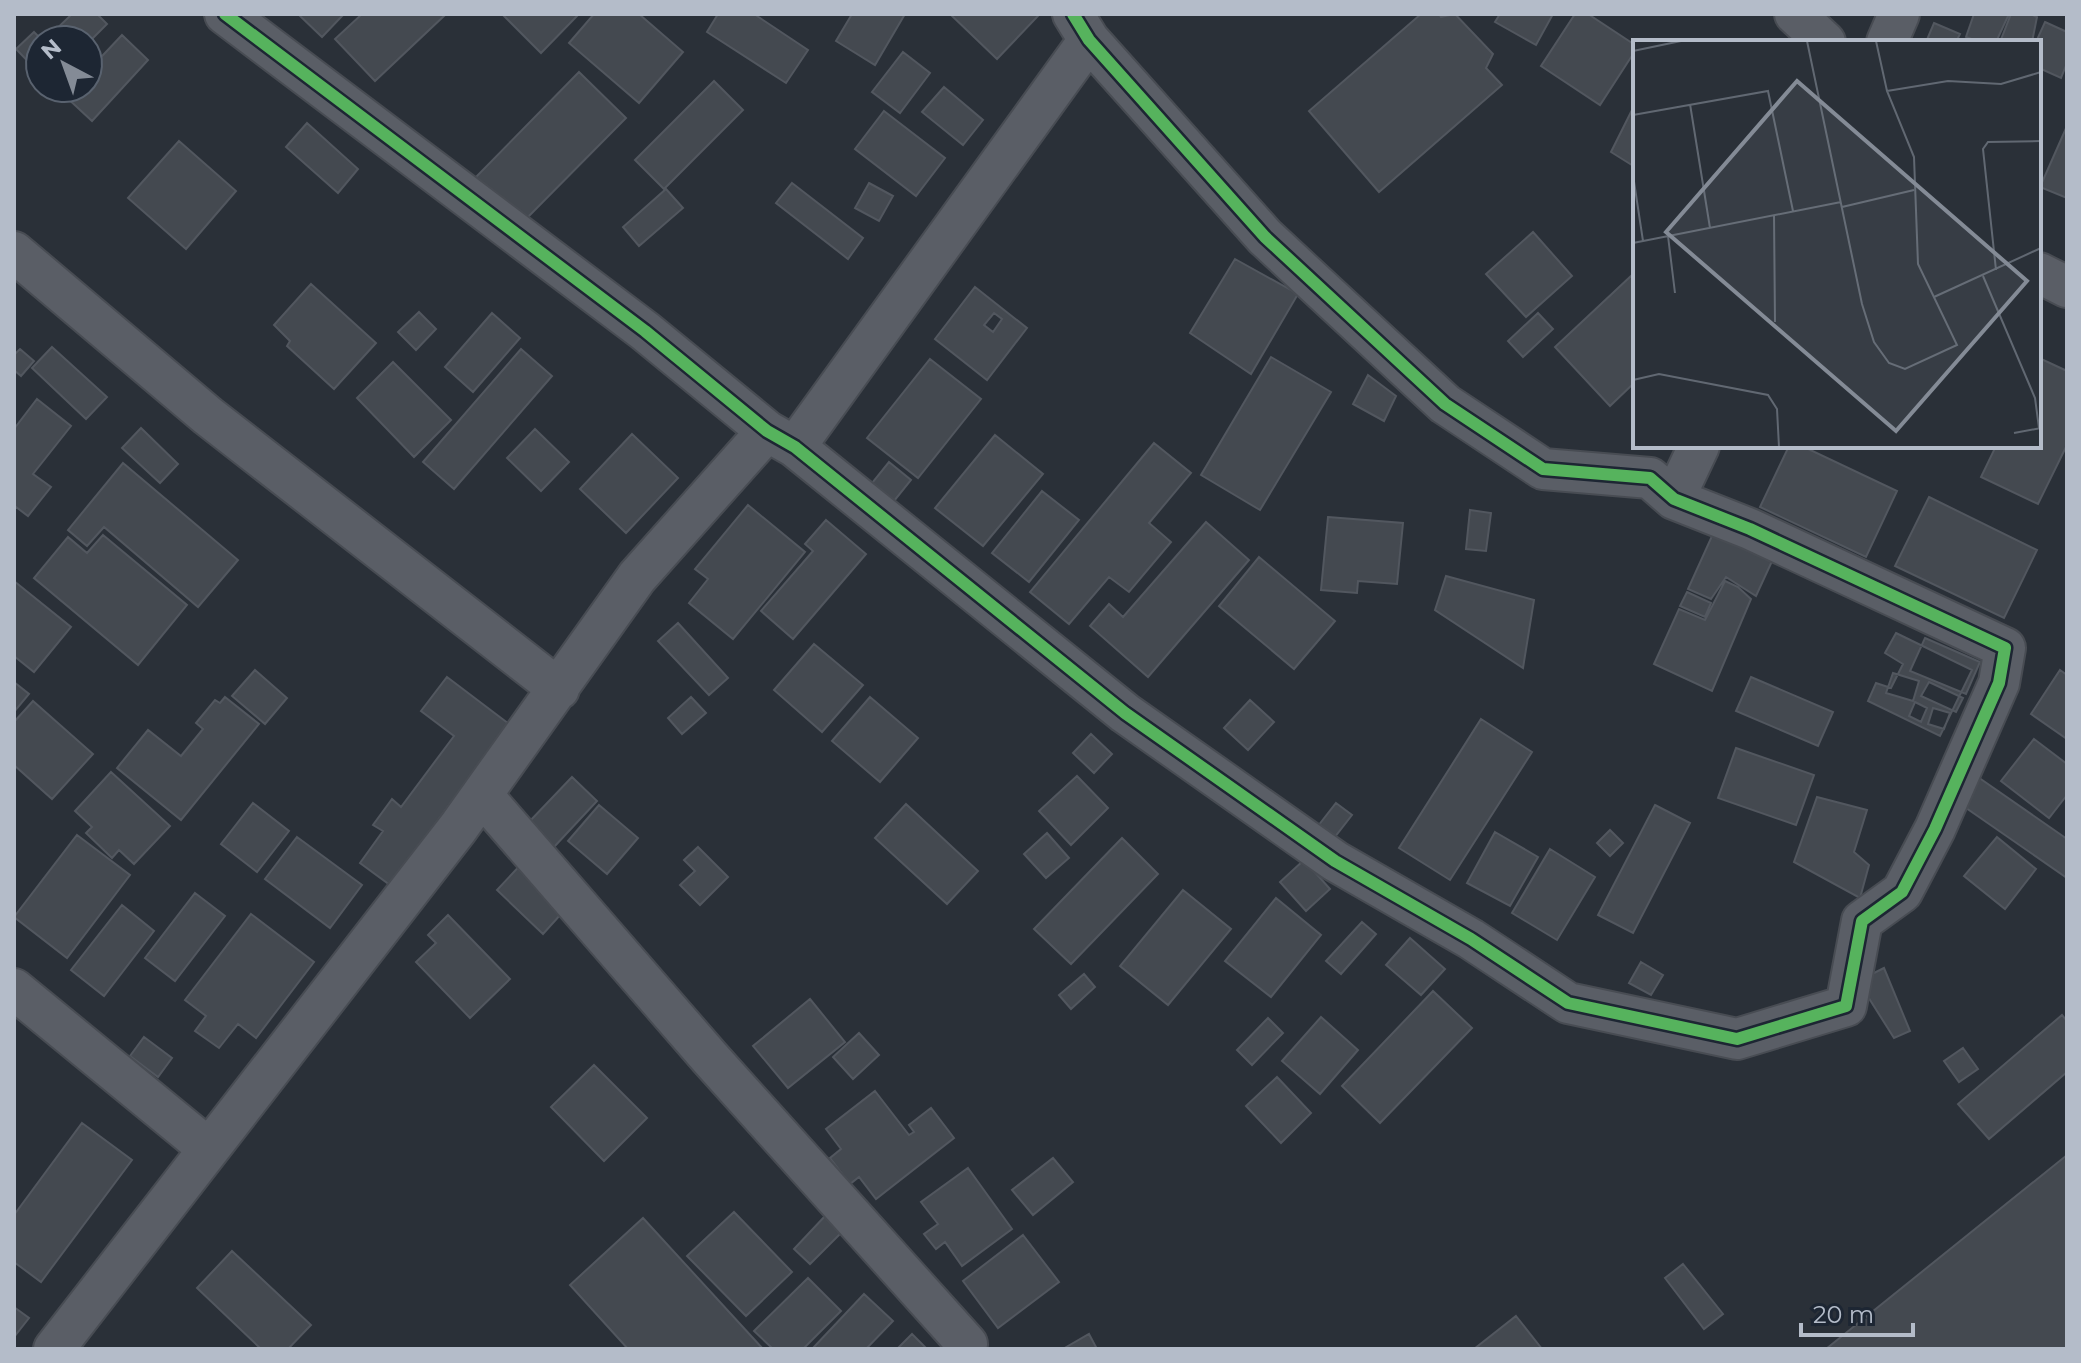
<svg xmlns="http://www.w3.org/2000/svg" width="2081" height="1363" font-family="Montserrat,sans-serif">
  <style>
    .building { fill: #444950; stroke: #52575f; stroke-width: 2; fill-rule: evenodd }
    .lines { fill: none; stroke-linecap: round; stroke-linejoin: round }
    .minor-casing { stroke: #484c53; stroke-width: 44 }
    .minor { stroke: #5a5e66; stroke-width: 40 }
    .cycleway-casing { stroke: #1d2633; stroke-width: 17 }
    .cycleway { stroke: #56b35d; stroke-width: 12 }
    .inset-road { fill: none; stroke: #616872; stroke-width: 2 }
    .view { fill: #848b96; fill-opacity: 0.15; stroke: #848b96; stroke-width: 4 }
    .inset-edge { fill: none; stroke: #b4bcc9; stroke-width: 4 }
  </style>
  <rect width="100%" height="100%" fill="#2a3038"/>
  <path class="building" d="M72 14H97L107 24 88 43V40H45Z
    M298 14H344L322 37Z
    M362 14H445V15L375 81 335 39Z
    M502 14H579L541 53Z
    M594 14H639L683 52 639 103 569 43Z
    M718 14H754L808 50 786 83 707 32Z
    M852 14H905L875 65 836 41Z
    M950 14H1035L1038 16 997 59Z
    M1421 14H1439L1441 17 1455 14 1493 54 1486 68 1502 85 1379 192 1309 111Z
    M1500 14H1553L1536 45 1495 22Z
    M1575 14H1588L1635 45V51L1600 105 1541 66Z
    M1974 14H2009L1996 42H1980L1966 37Z
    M2011 14H2030L2037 17 2032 42H2000Z
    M2045 22 2067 32V63L2061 78 2039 68V42H2036Z
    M1934 23 1960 34 1956 42H1926Z
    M34 32 42 40 40 74 16 49Z
    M122 35 148 60 92 121 65 96 72 88H88V71Z
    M903 52 930 73 900 113 872 92Z
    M579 72 626 118 522 223 476 177Z
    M714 81 743 110 664 189 635 160Z
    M944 87 983 120 963 145 922 112Z
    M1635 104V167L1611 152Z
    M884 111 945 158 916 196 855 149Z
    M307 123 358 169 338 193 286 147Z
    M2067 126V198L2040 187Z
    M179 141 236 191 186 249 128 198Z
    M792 183 863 238 848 259 776 203Z
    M869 183 893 196 879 221 855 208Z
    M666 189 683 208 639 246 623 227Z
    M1533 232 1572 276 1526 317 1486 274Z
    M1235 259 1298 294 1251 374 1190 333Z
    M1631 276 1635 280V382L1610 406 1555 347Z
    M311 284 376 343 334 389 287 346 290 341 274 325Z
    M975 287 1027 328 987 380 935 339ZM994 313 1002 319 993 332 984 325Z
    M419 312 436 329 416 350 398 332Z
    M492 313 520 338 473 392 445 367Z
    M1538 313 1553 329 1523 357 1508 341Z
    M52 347 107 397 86 419 32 368Z
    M20 349 34 361 21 376 14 370V355Z
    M521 349 552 376 454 489 423 462Z
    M1271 357 1331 392 1260 510 1201 475Z
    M2039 358 2067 371V445L2038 504 1981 477 1996 446H2039Z
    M930 359 981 399 918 478 867 438Z
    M393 362 451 420 414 457 357 398Z
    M1368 375 1396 396 1384 421 1353 404Z
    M37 399 71 426 33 474 51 487 28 516 16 507 14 510V429Z
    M141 428 178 464 160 483 122 448Z
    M535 429 569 462 541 491 507 458Z
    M632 434 678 478 626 533 580 489Z
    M995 435 1043 474 983 546 935 508Z
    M1154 443 1191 473 1149 523 1171 542 1129 592 1109 577 1069 624 1030 592Z
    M1789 446H1802L1897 491 1866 557 1760 507Z
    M889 462 911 480 894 501 872 483Z
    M123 463 238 560 198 607 104 527 87 546 68 530Z
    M1042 491 1079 520 1029 582 992 553Z
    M1929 497 2037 550 2004 618 1895 566Z
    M748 505 805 552 733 639 689 603 708 579 695 569Z
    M1470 510 1491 513 1486 551 1466 549Z
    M1328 517 1403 523 1397 584 1358 581 1357 593 1321 590Z
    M826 520 866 554 793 639 761 611 813 551 805 544Z
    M1206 522 1249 560 1148 677 1090 626 1109 604 1123 617Z
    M103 535 187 605 138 665 34 578 68 537 87 553Z
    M1712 536 1773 559 1756 596 1726 577 1711 599 1688 589Z
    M1259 557 1335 621 1294 669 1219 606Z
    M1446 576 1534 600 1523 668 1435 610Z
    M14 581 71 627 34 672 14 656Z
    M1725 581 1738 587 1751 599 1712 691 1654 664 1679 609 1705 620Z
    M1687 592 1711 603 1705 617 1680 606Z
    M678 623 728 678 709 695 658 641Z
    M1896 633 1972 670 1940 736 1868 701 1876 683 1891 688 1903 664 1885 653Z
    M1925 638 1980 662 1966 694 1910 671Z
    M814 644 863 685 822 732 774 690Z
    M255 670 287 698 265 724 232 696Z
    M2060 670 2067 675V739L2031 714Z
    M1893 673 1919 681 1913 701 1886 693Z
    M447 677 509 724 390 885 360 863 383 831 373 825 392 799 401 807 454 736 421 711Z
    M1751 677 1833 712 1818 746 1736 711Z
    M14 682 29 694 14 712Z
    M1929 682 1963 698 1956 712 1921 696Z
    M225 697 259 724 181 820 117 768 148 730 181 756 203 729 196 723 215 700 220 703Z
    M691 697 706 713 682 734 668 718Z
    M870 697 918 738 880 782 832 741Z
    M1250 700 1274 722 1248 750 1224 728Z
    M33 701 93 754 52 799 14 765V722Z
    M1915 702 1927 708 1921 722 1909 716Z
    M1933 708 1950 713 1944 729 1928 724Z
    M1481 719 1532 752 1450 880 1399 848Z
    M1091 734 1112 754 1094 773 1073 753Z
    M2034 739 2067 764V795L2049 818 2001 781Z
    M1736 748 1814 775 1796 825 1718 798Z
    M111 772 170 826 134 864 119 850 112 858 86 833 92 827 75 811Z
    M1975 775 2067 839V878L1956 801Z
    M1077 776 1108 808 1071 845 1039 811Z
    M572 777 597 801 554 847 528 823Z
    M1817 797 1867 810 1854 852 1869 865 1860 898 1794 862Z
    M253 803 289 831 257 872 221 844Z
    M1336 803 1352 815 1334 838 1318 826Z
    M906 804 978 871 947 904 875 838Z
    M599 805 638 838 607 874 568 841Z
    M1655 805 1690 823 1633 933 1598 915Z
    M1610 830 1623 843 1610 856 1597 843Z
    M1495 832 1538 857 1510 906 1467 883Z
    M1047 833 1069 858 1046 878 1024 854Z
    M77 835 130 875 67 958 14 917Z
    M297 837 362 885 330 928 265 879Z
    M1997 837 2036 869 2005 909 1964 876Z
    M1122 838 1158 874 1071 964 1034 929Z
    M698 847 728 877 700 905 680 885 695 871 684 860Z
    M1550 849 1595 877 1557 940 1512 913Z
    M526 859 571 903 543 934 497 890Z
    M1304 860 1330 889 1306 911 1280 882Z
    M1183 890 1231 929 1168 1005 1120 966Z
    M195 893 225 916 175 981 145 958Z
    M1276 898 1321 935 1271 997 1225 961Z
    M122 905 154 931 104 996 71 970Z
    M251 914 314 962 256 1038 238 1024 219 1048 195 1031 206 1016 185 1000Z
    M448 915 510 979 470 1018 416 962 436 943 428 935Z
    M1362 922 1376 934 1341 974 1326 961Z
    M1410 938 1445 969 1421 995 1386 965Z
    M1641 962 1663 975 1651 995 1629 983Z
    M1884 968 1910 1031 1894 1038 1858 981Z
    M1084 974 1095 987 1071 1009 1059 995Z
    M1433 991 1472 1028 1380 1123 1342 1086Z
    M810 999 845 1042 788 1088 753 1046Z
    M2062 1015 2067 1021V1072L1989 1139 1958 1104Z
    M1321 1017 1358 1050 1320 1094 1282 1061Z
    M1268 1018 1283 1033 1252 1065 1237 1050Z
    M859 1033 879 1055 853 1079 833 1057Z
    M144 1037 172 1058 158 1077 130 1056Z
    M1963 1048 1978 1069 1959 1082 1944 1061Z
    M594 1065 647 1118 604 1161 551 1107Z
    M1277 1077 1311 1113 1281 1143 1246 1106Z
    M875 1091 909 1135 914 1132 909 1125 931 1108 954 1138 876 1199 859 1177 850 1184 830 1158 841 1149 826 1129Z
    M82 1123 132 1160 41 1282 14 1262V1215Z
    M2067 1155V1349H1826Z
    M1053 1158 1073 1182 1033 1215 1012 1190Z
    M968 1168 1012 1229 962 1266 945 1242 936 1249 924 1234 938 1224 921 1202Z
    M734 1212 792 1272 746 1316 687 1256Z
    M826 1215 843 1231 810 1264 794 1249Z
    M643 1218 763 1349H628L570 1285Z
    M1023 1235 1059 1282 998 1328 963 1281Z
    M232 1251 311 1325 288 1349H261L197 1288Z
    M1683 1264 1723 1314 1704 1329 1665 1278Z
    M808 1278 841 1311 803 1349H773L754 1331Z
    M864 1294 893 1321 866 1349H812Z
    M14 1307 29 1318 14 1337Z
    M1516 1316 1542 1349H1474Z
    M912 1334 927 1349H897Z
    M1089 1334 1097 1349H1063Z"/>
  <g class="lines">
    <g class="minor-casing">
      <path id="minor" d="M225 14 645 331 767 431 795 447 1125 713 1335 861 1471 939 1568 1003 1737 1039 1846 1006 1862 921 1902 892 1935 829 1999 683 2005 648 1750 529 1674 499 1650 478 1543 469 1445 404 1265 237 1089 40 1073 14
        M1795 14 1825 42
        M1887 42 1899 14
        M14 252 208 416 559 689
        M2039 273 2067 287
        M795 447 1089 40
        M1674 499 1699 446
        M482 795 710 1058 967 1344
        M14 989 209 1149
        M54 1349 458 828 637 577 767 431"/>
    </g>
    <use href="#minor" class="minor"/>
    <g class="cycleway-casing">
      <path id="cycleway" d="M225 14 645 331 767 431 795 447 1125 713 1335 861 1471 939 1568 1003 1737 1039 1846 1006 1862 921 1902 892 1935 829 1999 683 2005 648 1750 529 1674 499 1650 478 1543 469 1445 404 1265 237 1089 40 1073 14"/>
    </g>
    <use href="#cycleway" class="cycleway"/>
  </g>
  <g transform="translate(1633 40)">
    <rect width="408" height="408" fill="#2a3038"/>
    <path class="inset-road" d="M174 1 229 264 241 302 256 323 272 329 324 305 285 224 281 117 254 51 243 1M0 11 48 1M254 51 315 41 368 44 408 32M57 64 77 188M0 75 135 51 160 171M0 135 10 201M209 167 281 150M141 175 142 282M35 196 42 253M0 203 208 162M363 230 350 109 355 102 408 101M350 236 402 358 406 388M301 257 408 208M0 340 26 334 135 355 144 369 146 407M381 393 408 388"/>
    <path class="view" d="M164 41 394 241 263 391 33 192Z"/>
    <rect width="408" height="408" class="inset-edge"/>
  </g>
  <rect width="2081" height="1363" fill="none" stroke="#b4bcc9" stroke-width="32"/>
  <g transform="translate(64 64) rotate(319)"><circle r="38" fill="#1d2633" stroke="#59626f" stroke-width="2"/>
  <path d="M0-6L14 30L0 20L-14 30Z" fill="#848b96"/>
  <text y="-12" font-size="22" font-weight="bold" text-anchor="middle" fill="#b4bcc9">N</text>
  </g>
  <path d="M1801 1323v12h112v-12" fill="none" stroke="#b4bcc9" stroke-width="4"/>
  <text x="1813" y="1323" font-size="24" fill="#b4bcc9" stroke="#1d2633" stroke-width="6" paint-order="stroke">20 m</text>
</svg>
